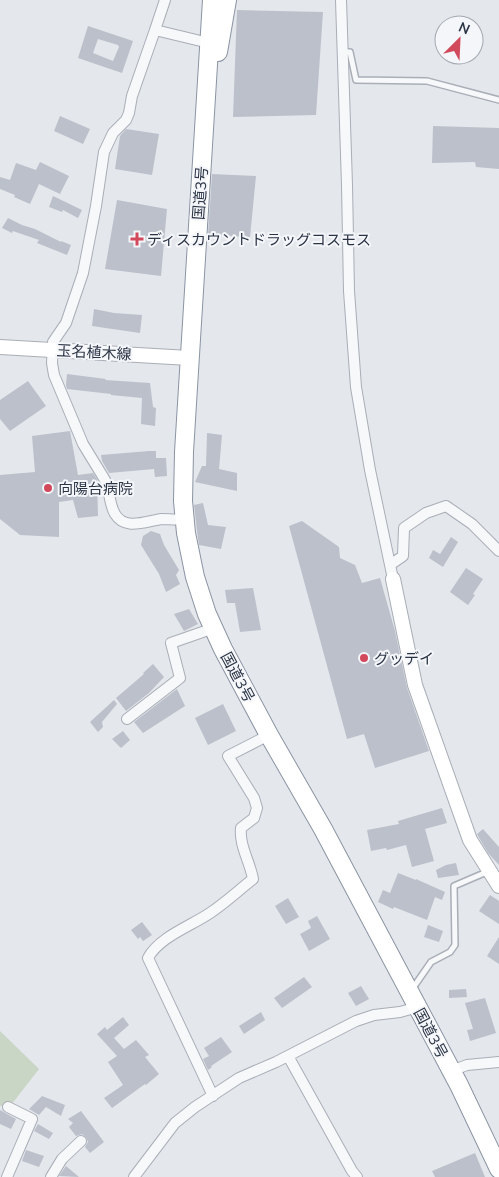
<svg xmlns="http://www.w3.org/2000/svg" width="499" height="1177" font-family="Mulish,'Noto Sans JP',sans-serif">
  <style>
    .green { fill: #c9d6c5 }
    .building { fill: #bbc0ca; fill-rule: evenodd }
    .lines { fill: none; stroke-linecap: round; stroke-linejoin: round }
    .lane-casing { stroke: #a9aeb7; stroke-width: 8 }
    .street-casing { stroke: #a9aeb7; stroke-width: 12 }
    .secondary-casing { stroke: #a9aeb7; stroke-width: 16 }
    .highway-casing { stroke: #8b94a3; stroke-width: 20 }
    .lane { stroke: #f7f8fa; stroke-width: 5 }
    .street { stroke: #f7f8fa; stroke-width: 10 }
    .secondary { stroke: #fff; stroke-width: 14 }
    .highway { stroke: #fff; stroke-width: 18 }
    .poi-dot { fill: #d1495b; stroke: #f4f6f9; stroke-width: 2 }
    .labels { text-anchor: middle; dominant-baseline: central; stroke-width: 4; stroke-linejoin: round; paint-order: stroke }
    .street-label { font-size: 15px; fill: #2b3445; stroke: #f4f6f9 }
    .poi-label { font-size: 15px; fill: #2b3445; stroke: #f4f6f9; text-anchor: start }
  </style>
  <rect width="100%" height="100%" fill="#e4e7ec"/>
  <path class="green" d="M0 1031 39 1069 11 1105 0 1106Z"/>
  <path class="building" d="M237 10 323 12 316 115 233 117Z
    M88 26 133 41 122 73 78 58ZM98 39 118 45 119 47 113 61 93 53Z
    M60 116 90 129 83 144 54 131Z
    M433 126 499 128V169L476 167 475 162 432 163Z
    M126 129 159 134 152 175 115 169 120 136Z
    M40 162 69 176 60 194 39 184 30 204 14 197 15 195 0 189V177L10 180 16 163 36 170Z
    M212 174 256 176 250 237 208 235Z
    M53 196 82 210 78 218 63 210 62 212 49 207Z
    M117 200 167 209 161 276 105 269Z
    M8 218 22 225 35 229 61 242V241L71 245 67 255 37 243 39 240 13 231 12 233 2 228Z
    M94 309 114 313 142 315 140 333 92 326Z
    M67 374 106 379 105 380 150 383 153 407 156 408 155 426 141 424 142 398 111 395V394L67 389 66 385Z
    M28 381 46 406 10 431 0 419V400Z
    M70 431 78 475 93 473 97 479 98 516 78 518 73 500 59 502V537L20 535 0 519V475L35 472 32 436Z
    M207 433 222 435 219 469 237 473V491L195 482 202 466H206Z
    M149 451H156V458H166L167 476 155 477 154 469 109 473 102 461 101 455Z
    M203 503 208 525 226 527 221 549 199 545 197 531 194 505Z
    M302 521 339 547 340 558 355 565 362 583 380 578 395 631 407 688 429 751 375 768 364 734 347 739 289 526Z
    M151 531 160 534 164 545 179 570 176 575 180 584 166 592 159 574 141 545 143 536Z
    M451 537 458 542 443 567 429 558 433 550 440 554Z
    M466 568 483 579 473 594 475 595 468 605 450 592Z
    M253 588 261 630 240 632 235 603H227L225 590Z
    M189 609 198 624 184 631 174 614Z
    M153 664 164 677 149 693 126 711 116 698 144 674 143 673Z
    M177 689 185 706 143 733 134 722Z
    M114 700 117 704 102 722 103 727 98 732 90 722Z
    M223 704 236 731 208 745 195 718Z
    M123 731 130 740 121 748 112 739Z
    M442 808 447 823 425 829 434 861 412 867 406 845 387 850 386 848 371 851 367 830 399 824 398 821Z
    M483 829 499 847V865L488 853 478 836 477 834Z
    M456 863 459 875 438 878 436 870 446 865Z
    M398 873 416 880V879L445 892 442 900 435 897 427 920 394 907 393 909 378 902 383 890 390 893Z
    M490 895 499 901V924L479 911Z
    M288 898 299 917 286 924 275 906Z
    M317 916 330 939 309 951 300 934 311 928 308 921Z
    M142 922 152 935 143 941 140 937 138 939 131 930Z
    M428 925 443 931 439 942 424 937Z
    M499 937V964L487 956Z
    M304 977 312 987 282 1008 274 998Z
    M361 986 369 999 356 1006 348 993Z
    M466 989 467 997 449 998V990Z
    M485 998 496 1033 470 1041 467 1030 473 1029 465 1003Z
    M261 1012 265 1020 244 1034 239 1026Z
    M123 1017 129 1025 114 1038 124 1049 136 1040 149 1055 145 1057 159 1074 146 1085 145 1084 112 1108 104 1098 123 1085 108 1062 117 1056 97 1034 105 1027 107 1030Z
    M221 1037 232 1052 211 1066 212 1067 208 1070 203 1059 209 1056 204 1048Z
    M42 1096 65 1105 61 1116 46 1107 39 1115 29 1109Z
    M0 1110 16 1119 11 1129 0 1124Z
    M81 1111 104 1142 90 1153 85 1147 88 1142 86 1137 82 1134 76 1136 69 1127 73 1123 68 1119Z
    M38 1124 53 1133 49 1139 34 1131Z
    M26 1150 44 1156 39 1167 22 1161Z
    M475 1153 485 1177H435L432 1171Z
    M66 1166 79 1177 59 1176Z"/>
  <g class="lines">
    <g class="lane-casing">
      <path id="lane" d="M342 52H350L356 80 427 81 499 100
        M413 988 431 962 450 952 455 945 454 886 489 871"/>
    </g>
    <g class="street-casing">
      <path id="street" d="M165 0 155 30 209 43
        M341 0 347 185 349 291 356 387 370 470 393 579
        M155 30 132 96 129 113 126 120 113 133 104 152 96 206 83 273 66 323 53 342 52 363 54 375 83 444 105 480C110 491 109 504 115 514 125 531 146 521 162 519 169 519 177 520 185 519
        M390 565 403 556 404 528 426 513 446 506 472 524 499 551
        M127 719 180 678 171 643 214 628
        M288 1056 352 1171 357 1177
        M451 1071 467 1065 499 1062
        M213 1096 148 958C159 937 191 926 210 913 225 903 239 890 253 879 250 862 239 845 241 828L254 818 257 808 254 798 228 756 269 735
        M7 1177 32 1119 8 1107
        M51 1177 62 1159 81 1141
        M134 1177 175 1123 195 1107 239 1078 276 1062 356 1021 374 1015 400 1012 418 1007"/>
    </g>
    <g class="secondary-casing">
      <path id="secondary" d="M0 347 189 358
        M393 579 415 685 470 840 499 886"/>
    </g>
    <g class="highway-casing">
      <path id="highway" d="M212 0 184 452 183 501 186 533 195 577 207 614 223 649 269 735 323 829 459 1085 499 1169
        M218 52 227 0"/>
    </g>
    <use href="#lane" class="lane"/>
    <use href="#street" class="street"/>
    <use href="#secondary" class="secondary"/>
    <use href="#highway" class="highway"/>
  </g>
  <g class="poi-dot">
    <path d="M134.5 231.5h5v5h5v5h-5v5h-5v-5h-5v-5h5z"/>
    <circle cx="48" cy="488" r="5"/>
    <circle cx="364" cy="658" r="5"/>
  </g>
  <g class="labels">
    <g class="street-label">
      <text transform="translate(200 193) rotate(-86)">国道3号</text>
      <text transform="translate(94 352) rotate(3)">玉名植木線</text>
      <text transform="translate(238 677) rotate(62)">国道3号</text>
      <text transform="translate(431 1033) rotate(62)">国道3号</text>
    </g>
    <g class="poi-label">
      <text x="147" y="239">ディスカウントドラッグコスモス</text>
      <text x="58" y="488">向陽台病院</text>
      <text x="374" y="658">グッデイ</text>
    </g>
  </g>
  <g transform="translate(459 40) rotate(24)"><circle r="24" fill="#f4f6f9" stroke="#a4a8b1"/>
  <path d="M0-4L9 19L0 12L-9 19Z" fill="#d1495b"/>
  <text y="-8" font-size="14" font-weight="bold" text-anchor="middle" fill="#2b3445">N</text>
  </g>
</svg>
